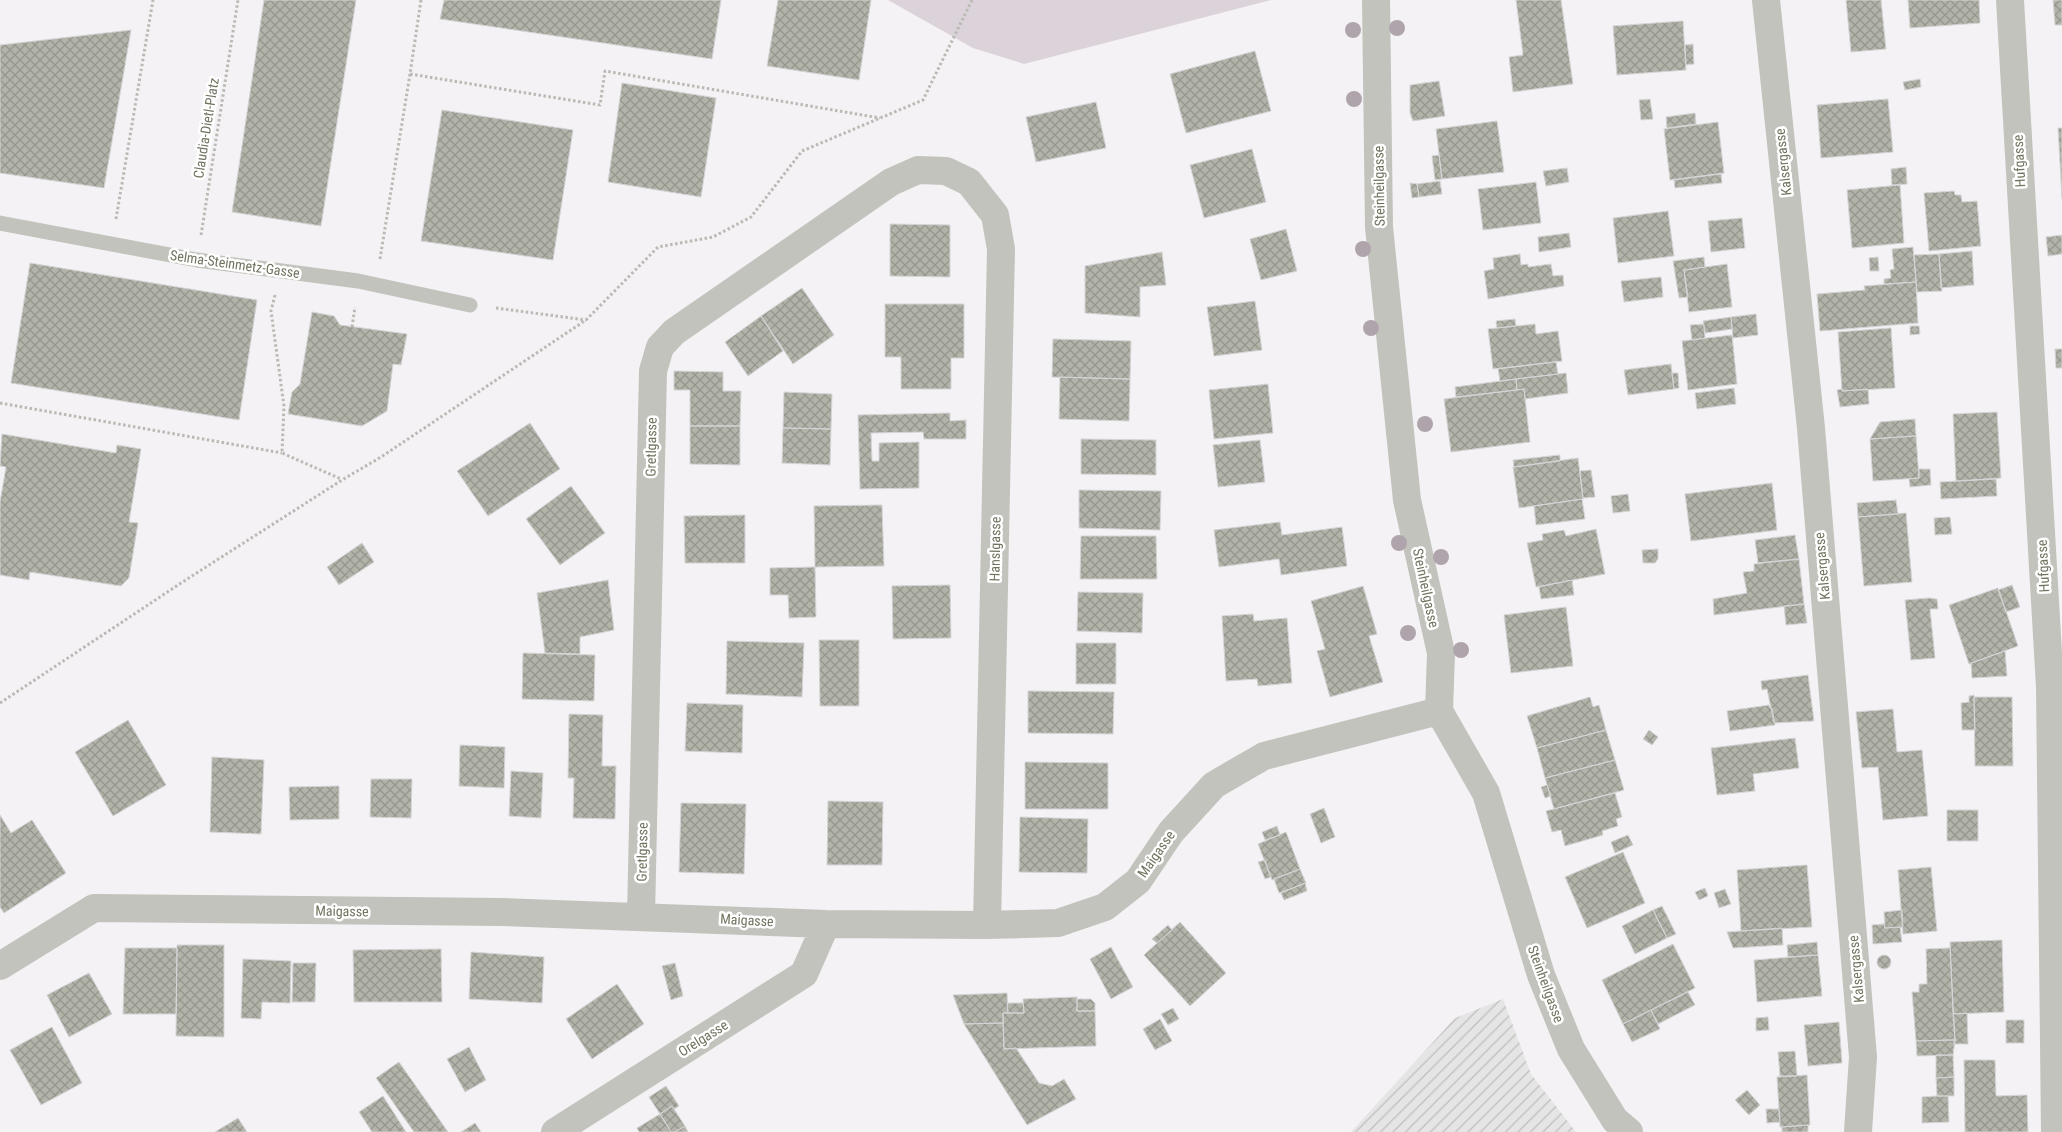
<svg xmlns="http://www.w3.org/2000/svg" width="2062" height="1132" font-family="'Roboto Condensed',sans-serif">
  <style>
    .industrial { fill: url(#industrial-furrows) }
    .green { fill: #dbd3d9 }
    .building { fill: url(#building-cross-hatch); stroke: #d5d4d6 }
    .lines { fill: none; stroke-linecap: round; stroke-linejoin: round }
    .path { stroke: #b9bab4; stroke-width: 3; stroke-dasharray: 2.5 2.5; stroke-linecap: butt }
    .lane { stroke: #c2c3bc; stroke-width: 15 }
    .street { stroke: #c2c3bc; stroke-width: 28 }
    .tree { fill: #afa4ab }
    .labels { text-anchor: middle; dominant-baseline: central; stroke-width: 5; stroke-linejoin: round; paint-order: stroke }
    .street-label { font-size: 14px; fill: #70745f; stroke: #fff }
  </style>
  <defs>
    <pattern id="industrial-furrows" width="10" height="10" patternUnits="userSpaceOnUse" patternTransform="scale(1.25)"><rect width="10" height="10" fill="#e5e5e5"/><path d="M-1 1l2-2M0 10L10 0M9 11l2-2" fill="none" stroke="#bebebd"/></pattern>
    <pattern id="building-cross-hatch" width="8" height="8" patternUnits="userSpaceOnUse" patternTransform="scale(1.25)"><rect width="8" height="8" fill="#b2b3a9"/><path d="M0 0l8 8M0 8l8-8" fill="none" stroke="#95968d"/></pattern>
  </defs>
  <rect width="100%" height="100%" fill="#f4f2f5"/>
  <path class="industrial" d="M1503 999 1531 1074 1576 1132H1351L1455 1018Z"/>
  <path class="green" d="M888 0H1271L1024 64 973 48Z"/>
  <path class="building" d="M264 0H356L321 226 232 212Z
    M444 0H721L712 59 440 19Z
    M778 0H871L859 80 767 66Z
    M1516 0H1561L1573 84 1513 92 1509 57 1523 55Z
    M1846 0H1881L1886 49 1851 52Z
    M1908 0H1979L1980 23 1910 28Z
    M2053 0H2062V25H2055Z
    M1683 21 1686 70 1617 75 1613 26Z
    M131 30 104 188 0 173V45Z
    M1693 44 1694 64 1686 65 1685 45Z
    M1255 51 1271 111 1186 133 1170 74Z
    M1920 79 1921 87 1905 90 1903 82Z
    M1439 81 1445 116 1413 121 1410 113V85Z
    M622 83 716 98 701 197 608 182Z
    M1650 99 1653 119 1641 120 1639 100Z
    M1888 99 1893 152 1821 158 1817 105Z
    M1096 102 1106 148 1036 162 1026 117Z
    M442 110 573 130 553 260 421 241Z
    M1695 113 1696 124 1667 128 1666 117Z
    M1497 121 1504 172 1442 179 1436 129Z
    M1718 122 1724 173 1670 180 1664 129Z
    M2058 128H2062V199Z
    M1252 149 1266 202 1204 218 1190 165Z
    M1439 155 1442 179 1435 180 1432 156Z
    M1906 167 1907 184 1892 185 1891 169Z
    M1567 168 1569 182 1546 186 1543 171Z
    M1721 174 1722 183 1675 188 1674 180Z
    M1440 181 1442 194 1419 197 1417 184Z
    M1536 182 1541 223 1483 230 1478 189Z
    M1410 183 1417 184 1419 197 1412 198Z
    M1900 185 1904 243 1852 248 1847 190Z
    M1954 191 1955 195H1961L1962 202 1977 201 1981 246 1929 251 1924 193Z
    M1668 211 1674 256 1618 263 1613 218Z
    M1742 218 1745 248 1711 252 1708 221Z
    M890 224 950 225V277L890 276Z
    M1286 229 1297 271 1261 280 1250 239Z
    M1569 233 1571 247 1539 252 1538 237Z
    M2062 235V254L2048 256 2046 237Z
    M1913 247 1916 282 1884 284V279L1891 278 1890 270 1894 269 1892 249Z
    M1972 251 1974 285 1941 288 1939 254Z
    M1162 252 1166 285 1140 287V317L1085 313V266Z
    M1520 254 1521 265 1528 264V267L1551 264 1553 276 1563 275 1564 286 1488 299 1484 271 1494 269 1493 258Z
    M1939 254 1942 291 1917 292 1914 255Z
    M1704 257 1705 267 1684 270 1688 297 1679 298 1673 261Z
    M1878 257 1879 271H1870L1869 258Z
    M30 263 257 300 239 420 11 383Z
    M1727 264 1732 307 1689 312 1684 270Z
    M1661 277 1663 297 1624 302 1621 281Z
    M1916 282 1918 323 1820 331 1817 294 1865 290 1864 286Z
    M802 288 834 335 793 364 761 316Z
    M1255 301 1262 350 1214 356 1207 307Z
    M885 304H964V358H951V389H901V357H885Z
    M312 312 334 316 340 325 407 334 401 365 393 364 387 411 362 426 288 414 292 392 300 384Z
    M1756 314 1758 335 1733 338 1731 317Z
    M761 316 783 351 748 376 725 342Z
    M1731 317 1732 329 1705 333 1703 321Z
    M1515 319 1516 326 1497 328 1496 321Z
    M1535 324 1536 334 1558 331 1562 361 1493 369 1488 329Z
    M1704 324 1705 338 1692 340 1690 325Z
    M1910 326H1919L1920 334 1910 335Z
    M1891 328 1895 388 1842 391 1838 332Z
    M1732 335 1737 384 1688 390 1682 341Z
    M1053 339 1131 341 1130 379 1052 377Z
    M2055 349H2062V368H2056Z
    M1556 362 1558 374 1500 381 1498 369Z
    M1671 364 1674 389 1628 395 1624 370Z
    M674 371 723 372V391H741L740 426H690V390H674Z
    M1566 373 1568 393 1525 399 1524 389 1517 390 1516 379Z
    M1672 373H1678L1679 388 1674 389Z
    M1060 377 1130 379 1129 421 1059 419Z
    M1516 379 1517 390 1456 397 1455 387Z
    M1268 384 1273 433 1214 439 1209 390Z
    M1734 388 1736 404 1697 409 1695 393Z
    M1524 389 1530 442 1451 452 1444 399Z
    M1842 389V391L1868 389 1869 404 1840 407 1837 390Z
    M784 392 832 394 831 429 783 428Z
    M1997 412 2001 478 1956 481 1953 414Z
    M950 413V421L966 420V439H924L923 432 871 433 872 461H879V443L919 442V488L860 489 858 415Z
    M1915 419 1916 436 1870 439 1880 422Z
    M530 423 560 469 488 516 457 471Z
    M690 426H740V465L690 464Z
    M783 428 831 429 830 465 782 463Z
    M2 434 116 453 117 445 141 449 129 522 138 523 129 578 121 586 30 572 29 580 0 575V502L6 467 0 466Z
    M1916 436 1919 478 1873 481 1870 439Z
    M1081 439 1156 440V475L1081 474Z
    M1260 440 1265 482 1218 487 1213 445Z
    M1560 455V461L1514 467 1513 460Z
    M1578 458 1583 499 1519 508 1513 467Z
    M1919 469H1930L1931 485 1910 487 1909 479 1919 478Z
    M1591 470 1595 497 1583 498 1580 471Z
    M1996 479 1997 496 1941 499 1940 482Z
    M1772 483 1777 530 1691 541 1685 494Z
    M571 486 605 533 560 565 526 519Z
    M1079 490 1161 491 1160 530 1079 528Z
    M1628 494 1630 511 1613 513 1611 496Z
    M1582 499 1585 519 1536 525 1534 506Z
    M1896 500 1898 514 1858 517 1857 503Z
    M882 505 884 566 815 567 814 506Z
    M1906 513 1912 582 1864 586 1858 517Z
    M745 515V563H685L684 516Z
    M1950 517 1952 534 1935 535 1934 518Z
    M1280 522 1282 535 1342 527 1347 566 1281 575 1279 559 1219 567 1214 530Z
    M1596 529 1605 574 1536 587 1527 543 1543 540 1542 534 1564 530 1566 536Z
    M1795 535 1799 559 1758 563 1755 540Z
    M1081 536H1156L1157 579H1080Z
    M362 543 374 562 339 585 327 567Z
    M1658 549V559L1655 563H1643L1642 550Z
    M1799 559 1804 604 1714 615 1713 599 1747 593 1743 572 1754 571V564Z
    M815 567 816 617 789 618 788 595H770V568Z
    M608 580 614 630 580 637V654L545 653 537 593Z
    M1572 580 1574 595 1541 599 1539 587Z
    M950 585 951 638 893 639 892 586Z
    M2012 585 2020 607 2006 612 1998 590Z
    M1363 586 1377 634 1369 636 1383 682 1330 697 1317 651 1325 649 1311 601Z
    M1998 588 2018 646 1969 664 1949 605Z
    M1078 592 1143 593 1142 633 1077 631Z
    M1929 598 1937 599 1938 609H1930L1935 658 1911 660 1905 600Z
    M1804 604 1807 623 1786 625 1784 606Z
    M1566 607 1573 666 1511 673 1504 615Z
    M1253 614 1254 621 1287 618 1292 683 1258 686 1257 679 1226 681 1222 616Z
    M819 640H859V706H820Z
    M727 641 804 643 802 697 726 694Z
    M1076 643H1116V684H1076Z
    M2005 651 2007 676 1972 678 1971 663Z
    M523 653 595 655 594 701 522 699Z
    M1808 675 1814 721 1774 723 1767 689 1762 690 1761 681Z
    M1028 691 1114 692 1113 734 1028 733Z
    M1974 695 1975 730H1962L1961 703 1969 702V696Z
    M1590 697 1593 707 1599 705 1606 730 1537 748 1527 716Z
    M1974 697H2012L2013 766H1975Z
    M687 703 743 705 742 753 685 751Z
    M1769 705 1770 708H1772L1775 725 1730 731 1727 711Z
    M1893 709 1897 752 1922 750 1928 816 1883 820 1878 767 1862 768 1856 712Z
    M569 714 603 715 602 766H616L615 819 573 818 574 778H568Z
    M128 720 166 785 113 816 75 752Z
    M1606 730 1615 760 1545 778 1537 748Z
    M1649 730 1658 737 1652 745 1643 739Z
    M1795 738 1799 768 1753 774 1755 791 1717 795 1711 748Z
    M460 745 505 747 504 788 459 786Z
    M212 757 264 760 261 834 210 832Z
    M1615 760 1624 790 1554 809 1545 778Z
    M1025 762 1108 763V809H1025Z
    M511 771 543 773 541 818 509 816Z
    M371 779H412L411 818 370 817Z
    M1547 785 1551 796 1545 798 1541 787Z
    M339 786V819L290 820 289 787Z
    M1615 793 1622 817 1616 819 1618 826 1602 831 1603 835 1565 846 1561 830 1552 832 1546 811Z
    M828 801 883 802 882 865H827Z
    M681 803 746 804 744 874 679 872Z
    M1324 808 1335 837 1321 843 1310 814Z
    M1947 810H1978V841H1947Z
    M0 815 11 833 32 820 66 873 4 913 0 907Z
    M1020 817 1088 819 1087 873 1019 872Z
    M1277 826 1280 835 1265 840 1262 832Z
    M1286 832 1300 869 1272 880 1258 844Z
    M1628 835 1633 845 1615 853 1611 842Z
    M1623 852 1645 903 1587 928 1565 877Z
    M1265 860 1271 877 1265 879 1258 862Z
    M1807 865 1812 927 1741 931 1737 870Z
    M1931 867 1937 931 1903 934 1898 870Z
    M1300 869 1306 883 1279 893 1274 879Z
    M1305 883 1307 891 1284 900 1281 893Z
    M1705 888 1708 896 1699 900 1695 892Z
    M1725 889 1731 904 1719 908 1714 893Z
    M1662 906 1676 934 1667 938 1653 910Z
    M1653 910 1667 938 1635 954 1622 926Z
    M1902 910 1903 927 1885 928 1884 912Z
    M1180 922 1226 973 1190 1006 1144 955Z
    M1884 924 1885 928 1900 927 1902 942 1873 944 1872 925Z
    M1168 925 1172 930 1157 943 1152 939Z
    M1782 928 1783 945 1733 948 1727 932Z
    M2002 940 2004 1012 1953 1014 1950 942Z
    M1817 942 1818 955 1788 957 1787 945Z
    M1673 944 1695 988 1623 1024 1602 980Z
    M177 945H224V1037L176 1036Z
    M1111 947 1133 987 1111 999 1090 959Z
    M125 948H177L176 1014H123Z
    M1950 948 1955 1040 1916 1041 1912 992H1919V984H1927L1926 949Z
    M441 949 442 1002H354L353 950Z
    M471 952 544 957 542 1003 469 999Z
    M1877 962a7 7 0 1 1 14 0a7 7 0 1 1-14 0Z
    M1818 955 1822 996 1757 1002 1754 960Z
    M243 959 291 961 290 1003 262 1002 261 1019 241 1018Z
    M293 963H316L315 1002H292Z
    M675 963 683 996 671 1000 662 966Z
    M89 973 112 1014 69 1037 47 995Z
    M617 984 644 1024 592 1059 566 1019Z
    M1688 992 1695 1005 1658 1024 1651 1010Z
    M1007 993 1008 1013H1003V1023L964 1024 953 995Z
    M1077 997V1011H1095L1096 1046 1004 1049 1003 1013H1024L1023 999Z
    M1077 999H1091L1095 1003V1011H1077Z
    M1007 1003H1023L1024 1013H1008Z
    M1173 1008 1179 1019 1168 1025 1161 1014Z
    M1651 1010 1660 1029 1632 1042 1623 1024Z
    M1967 1013 1968 1044H1953L1955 1040 1953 1014Z
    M1768 1017 1769 1030 1756 1031V1018Z
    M1160 1019 1172 1041 1155 1050 1143 1029Z
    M2006 1020H2024V1043H2006Z
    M1839 1022 1842 1063 1808 1066 1804 1025Z
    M1003 1023 1004 1049 1016 1048 1039 1083 1052 1086 1064 1079 1076 1099 1027 1125 964 1024Z
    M52 1027 82 1083 41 1105 10 1050Z
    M1947 1040H1955L1953 1055 1917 1056 1916 1041Z
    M469 1047 486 1080 465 1092 447 1059Z
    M1795 1051 1797 1076H1780L1778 1052Z
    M1936 1055H1953L1954 1077 1936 1078Z
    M1964 1060H1995L1996 1096 2027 1095 2028 1132H1965Z
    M399 1062 448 1132H414L376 1078Z
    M1807 1075 1810 1125 1780 1127 1777 1077Z
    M1954 1077V1096H1937L1936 1078Z
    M666 1086 679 1106 674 1109 672 1106 660 1114 649 1097Z
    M1747 1090 1760 1105 1749 1115 1735 1100Z
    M383 1096 406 1132H372L359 1112Z
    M1937 1096H1948L1949 1122 1922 1123V1097Z
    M672 1106 685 1126 675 1132H671L660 1114Z
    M1766 1109H1779L1780 1122 1767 1123Z
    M660 1114 671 1132H639L637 1128Z
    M238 1118 247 1132H215Z
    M475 1123 481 1132H461Z
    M1808 1125V1132H1782V1127Z
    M685 1126 688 1132H675Z"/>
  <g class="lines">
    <path class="path" d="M421 0 410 74 600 105 605 71 880 118
      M116 219 153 0
      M201 235 238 0
      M380 259 410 74
      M275 295 271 311 284 406 282 453 341 479
      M496 308 586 320
      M352 327 355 307
      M0 403 282 453
      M0 703 181 583 342 480 381 457 586 320 658 247 713 237 751 217 802 151 923 100 972 0"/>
    <path class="lane" d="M0 223 197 260 358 281 470 305"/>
    <path class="street" d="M1376 0 1379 227 1407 500 1441 653 1439 711 1486 793 1541 975 1571 1049 1615 1120 1629 1132
      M1766 0 1811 428 1863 1057 1858 1132
      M2010 0 2050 687 2055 1132
      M641 916 653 371 660 347 674 332 891 182 918 170 946 171 969 182 995 215 1001 249 987 925
      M0 966 94 908 502 912 826 924 987 925 1058 923 1105 907 1138 881 1171 832 1214 785 1264 756 1439 711
      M555 1132 804 974 826 924"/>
  </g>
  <g class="tree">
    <circle cx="1397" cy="28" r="8"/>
    <circle cx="1353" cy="30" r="8"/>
    <circle cx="1354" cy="99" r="8"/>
    <circle cx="1363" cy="249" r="8"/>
    <circle cx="1371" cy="328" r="8"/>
    <circle cx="1425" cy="424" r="8"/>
    <circle cx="1399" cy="543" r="8"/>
    <circle cx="1441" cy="557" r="8"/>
    <circle cx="1408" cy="633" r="8"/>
    <circle cx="1461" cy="650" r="8"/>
  </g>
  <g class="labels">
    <g class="street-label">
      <text transform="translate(206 128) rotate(-81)">Claudia-Dietl-Platz</text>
      <text transform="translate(2019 161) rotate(-93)">Hufgasse</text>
      <text transform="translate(1783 162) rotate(-96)">Kalsergasse</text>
      <text transform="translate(1379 186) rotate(-91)">Steinheilgasse</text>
      <text transform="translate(235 264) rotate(8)">Selma-Steinmetz-Gasse</text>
      <text transform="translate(651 447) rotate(-89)">Gretlgasse</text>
      <text transform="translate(995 549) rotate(-89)">Hanslgasse</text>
      <text transform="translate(1822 566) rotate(-95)">Kalsergasse</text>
      <text transform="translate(2043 566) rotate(-93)">Hufgasse</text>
      <text transform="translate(1426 588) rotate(78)">Steinheilgasse</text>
      <text transform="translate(642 852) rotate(-89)">Gretlgasse</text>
      <text transform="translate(1156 854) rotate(-55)">Maigasse</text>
      <text transform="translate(342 911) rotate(1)">Maigasse</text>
      <text transform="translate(747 920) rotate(3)">Maigasse</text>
      <text transform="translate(1856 969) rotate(-95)">Kalsergasse</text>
      <text transform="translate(1546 984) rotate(70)">Steinheilgasse</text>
      <text transform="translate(703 1038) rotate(-32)">Orelgasse</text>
    </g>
  </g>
</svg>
